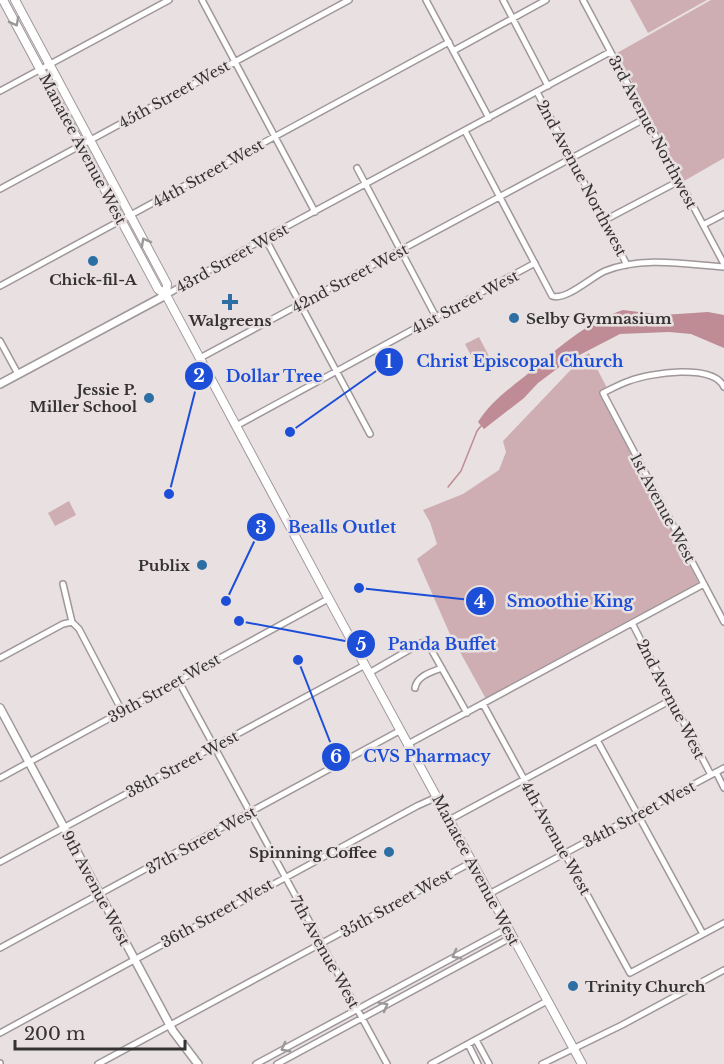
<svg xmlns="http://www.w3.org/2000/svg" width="724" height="1064" font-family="'Libre Baskerville',serif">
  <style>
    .green { fill: #ceadb3 }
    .water { fill: #bf8b95 }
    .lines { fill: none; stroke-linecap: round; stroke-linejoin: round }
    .stream { stroke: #bf8b95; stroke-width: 1.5 }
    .minor-casing { stroke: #9f9799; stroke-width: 8 }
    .tertiary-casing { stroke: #9f9799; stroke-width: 10 }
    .secondary-casing { stroke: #9f9799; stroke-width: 10 }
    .minor { stroke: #fff; stroke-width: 5 }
    .tertiary { stroke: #fff; stroke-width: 7 }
    .secondary { stroke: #fff; stroke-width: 8 }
    .oneway { stroke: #9a9898 }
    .poi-dot { fill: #2c6fa4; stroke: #e8e0e1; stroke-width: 2 }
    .labels { text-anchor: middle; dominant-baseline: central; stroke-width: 5; stroke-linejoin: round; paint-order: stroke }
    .street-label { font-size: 15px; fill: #353232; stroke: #e8e0e1 }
    .poi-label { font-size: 15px; font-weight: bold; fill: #353232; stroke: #e8e0e1; text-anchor: end }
    .leader { fill: none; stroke: #1d4ed8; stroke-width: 2 }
    .callout-dot { fill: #1d4ed8; stroke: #e8e0e1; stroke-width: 2 }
    .mark-label { font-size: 18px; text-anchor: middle; font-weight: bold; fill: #fff }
    .callout-label { font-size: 16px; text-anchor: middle; font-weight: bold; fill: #1d4ed8; stroke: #e8e0e1; stroke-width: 5; stroke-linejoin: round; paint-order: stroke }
  </style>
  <rect width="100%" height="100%" fill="#e8e0e1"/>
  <path class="green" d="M630 0H707L648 33Z
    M711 0H724V158L684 181 617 53Z
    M479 337 491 360 477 367 465 344Z
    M589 353 607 388 599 393 699 583 486 699 449 632 417 559 437 544 430 522 423 510 463 494 499 470 506 452 503 441 584 356Z
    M69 501 76 515 55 526 48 513Z"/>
  <path class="water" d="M623 310 663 315 708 312 724 315V348L691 334 669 332 620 334 566 362 538 383 524 398 484 429 478 422C490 403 506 391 524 377 554 352 585 322 623 310Z"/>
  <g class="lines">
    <path class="stream" d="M448 487 461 471 477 431 481 426"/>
    <g class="minor-casing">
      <path id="minor" d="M202 0 315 212
        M426 0 489 118
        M503 0 548 86
        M583 0 724 264
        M453 51 546 0
        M0 91 169 0
        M537 92 627 265
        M465 131 552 296C566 301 591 277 605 271 642 256 685 264 724 267
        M357 168 436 317
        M0 189 349 0
        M605 220 679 181
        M703 225 724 214
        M265 238 370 434
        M0 286 449 42
        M166 295 265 238 610 52
        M0 341 18 374
        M200 358 646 118
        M724 387C713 363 650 373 629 381 620 384 611 389 603 393L724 622
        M236 426 535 263
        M63 584 72 622
        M72 622 79 629 122 711
        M632 623 711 775
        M0 658 63 624 72 622
        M369 673 421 643 427 642 467 713
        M178 680 387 1064
        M415 688C417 676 431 672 442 668
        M483 704 630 973 724 923
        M597 740 703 934
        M408 744 704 584
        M716 772 724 788
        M0 778 328 599
        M449 820 671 700
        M0 862 365 665
        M489 894 724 768
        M0 948 401 730
        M0 1033 417 806 437 797
        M476 1040 489 1064
        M468 1044 478 1064
        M0 1063V1064
        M98 1064 472 862
        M256 1064 508 928
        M277 1064 512 937
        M431 1064 547 1001
        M542 1064 622 1025 724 970"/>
    </g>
    <g class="tertiary-casing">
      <path id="tertiary" d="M0 384 166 295
        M0 708 173 1031 198 1064"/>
    </g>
    <g class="secondary-casing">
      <path id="secondary" d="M3 0 158 289 166 295 324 590 582 1064
        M15 0 167 284 166 295"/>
    </g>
    <use href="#minor" class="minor"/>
    <use href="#tertiary" class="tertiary"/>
    <use href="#secondary" class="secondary"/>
  </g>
  <defs><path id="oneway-chevron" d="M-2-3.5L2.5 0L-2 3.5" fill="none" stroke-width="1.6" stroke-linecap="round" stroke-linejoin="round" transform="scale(1.5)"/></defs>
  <g class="oneway">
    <use href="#oneway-chevron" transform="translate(15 22) rotate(62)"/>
    <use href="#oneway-chevron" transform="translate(145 242) rotate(-119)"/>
    <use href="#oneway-chevron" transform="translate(456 955) rotate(152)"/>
    <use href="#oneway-chevron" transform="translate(384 1006) rotate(-29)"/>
    <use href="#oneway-chevron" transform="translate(285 1048) rotate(152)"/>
  </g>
  <g class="poi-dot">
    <circle cx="93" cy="261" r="6"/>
    <path d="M227 293h6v6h6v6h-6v6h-6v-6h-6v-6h6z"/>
    <circle cx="514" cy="318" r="6"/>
    <circle cx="149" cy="398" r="6"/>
    <circle cx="202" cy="565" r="6"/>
    <circle cx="389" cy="852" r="6"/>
    <circle cx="573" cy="986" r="6"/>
  </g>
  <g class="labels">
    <g class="street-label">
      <text transform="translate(174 94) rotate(-29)">45th Street West</text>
      <text transform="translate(653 132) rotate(62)">3rd Avenue Northwest</text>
      <text transform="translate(83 149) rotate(62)">Manatee Avenue West</text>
      <text transform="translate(208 173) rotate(-29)">44th Street West</text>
      <text transform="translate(582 178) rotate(62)">2nd Avenue Northwest</text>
      <text transform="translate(232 258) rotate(-29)">43rd Street West</text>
      <text transform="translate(350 278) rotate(-28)">42nd Street West</text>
      <text transform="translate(465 302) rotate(-28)">41st Street West</text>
      <text transform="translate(663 508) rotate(62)">1st Avenue West</text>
      <text transform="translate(164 688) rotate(-29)">39th Street West</text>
      <text transform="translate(671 699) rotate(63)">2nd Avenue West</text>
      <text transform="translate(182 764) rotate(-28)">38th Street West</text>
      <text transform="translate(639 814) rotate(-28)">34th Street West</text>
      <text transform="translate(556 838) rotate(61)">4th Avenue West</text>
      <text transform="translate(201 840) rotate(-29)">37th Street West</text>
      <text transform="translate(476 870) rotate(62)">Manatee Avenue West</text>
      <text transform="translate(96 888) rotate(62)">9th Avenue West</text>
      <text transform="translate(396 903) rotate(-29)">35th Street West</text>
      <text transform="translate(217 913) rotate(-29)">36th Street West</text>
      <text transform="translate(325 952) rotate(61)">7th Avenue West</text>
    </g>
    <g class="poi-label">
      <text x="93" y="279" text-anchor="middle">Chick-fil-A</text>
      <text x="526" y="318" text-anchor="start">Selby Gymnasium</text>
      <text x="230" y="320" text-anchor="middle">Walgreens</text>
      <text x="137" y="389">Jessie P.<tspan x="137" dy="17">Miller School</tspan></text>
      <text x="190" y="565">Publix</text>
      <text x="377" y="852">Spinning Coffee</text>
      <text x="585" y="986" text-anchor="start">Trinity Church</text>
    </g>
  </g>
  <path class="leader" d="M290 432L389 362M169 494L199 376M226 601L261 527M359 588L480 601M239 621L361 644M298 660L336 757"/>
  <g class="callout-dot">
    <circle cx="290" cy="432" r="6"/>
    <circle cx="169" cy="494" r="6"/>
    <circle cx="226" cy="601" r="6"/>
    <circle cx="359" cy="588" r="6"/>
    <circle cx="239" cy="621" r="6"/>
    <circle cx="298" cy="660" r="6"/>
    <circle cx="389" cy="362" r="15"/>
    <circle cx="199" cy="376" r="15"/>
    <circle cx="261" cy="527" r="15"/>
    <circle cx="480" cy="601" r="15"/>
    <circle cx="361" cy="644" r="15"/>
    <circle cx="336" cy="757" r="15"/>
  </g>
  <g class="mark-label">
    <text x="389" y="368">1</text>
    <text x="199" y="382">2</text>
    <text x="261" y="534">3</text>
    <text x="480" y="608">4</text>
    <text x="361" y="651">5</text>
    <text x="336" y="763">6</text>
  </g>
  <g class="callout-label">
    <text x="520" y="367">Christ Episcopal Church</text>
    <text x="274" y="382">Dollar Tree</text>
    <text x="342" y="533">Bealls Outlet</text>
    <text x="570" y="607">Smoothie King</text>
    <text x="442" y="650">Panda Buffet</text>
    <text x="427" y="762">CVS Pharmacy</text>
  </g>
  <path d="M15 1040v9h170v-9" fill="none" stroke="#353232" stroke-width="3"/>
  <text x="24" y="1040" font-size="18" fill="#353232" stroke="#e8e0e1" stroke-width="4.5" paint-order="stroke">200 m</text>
</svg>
